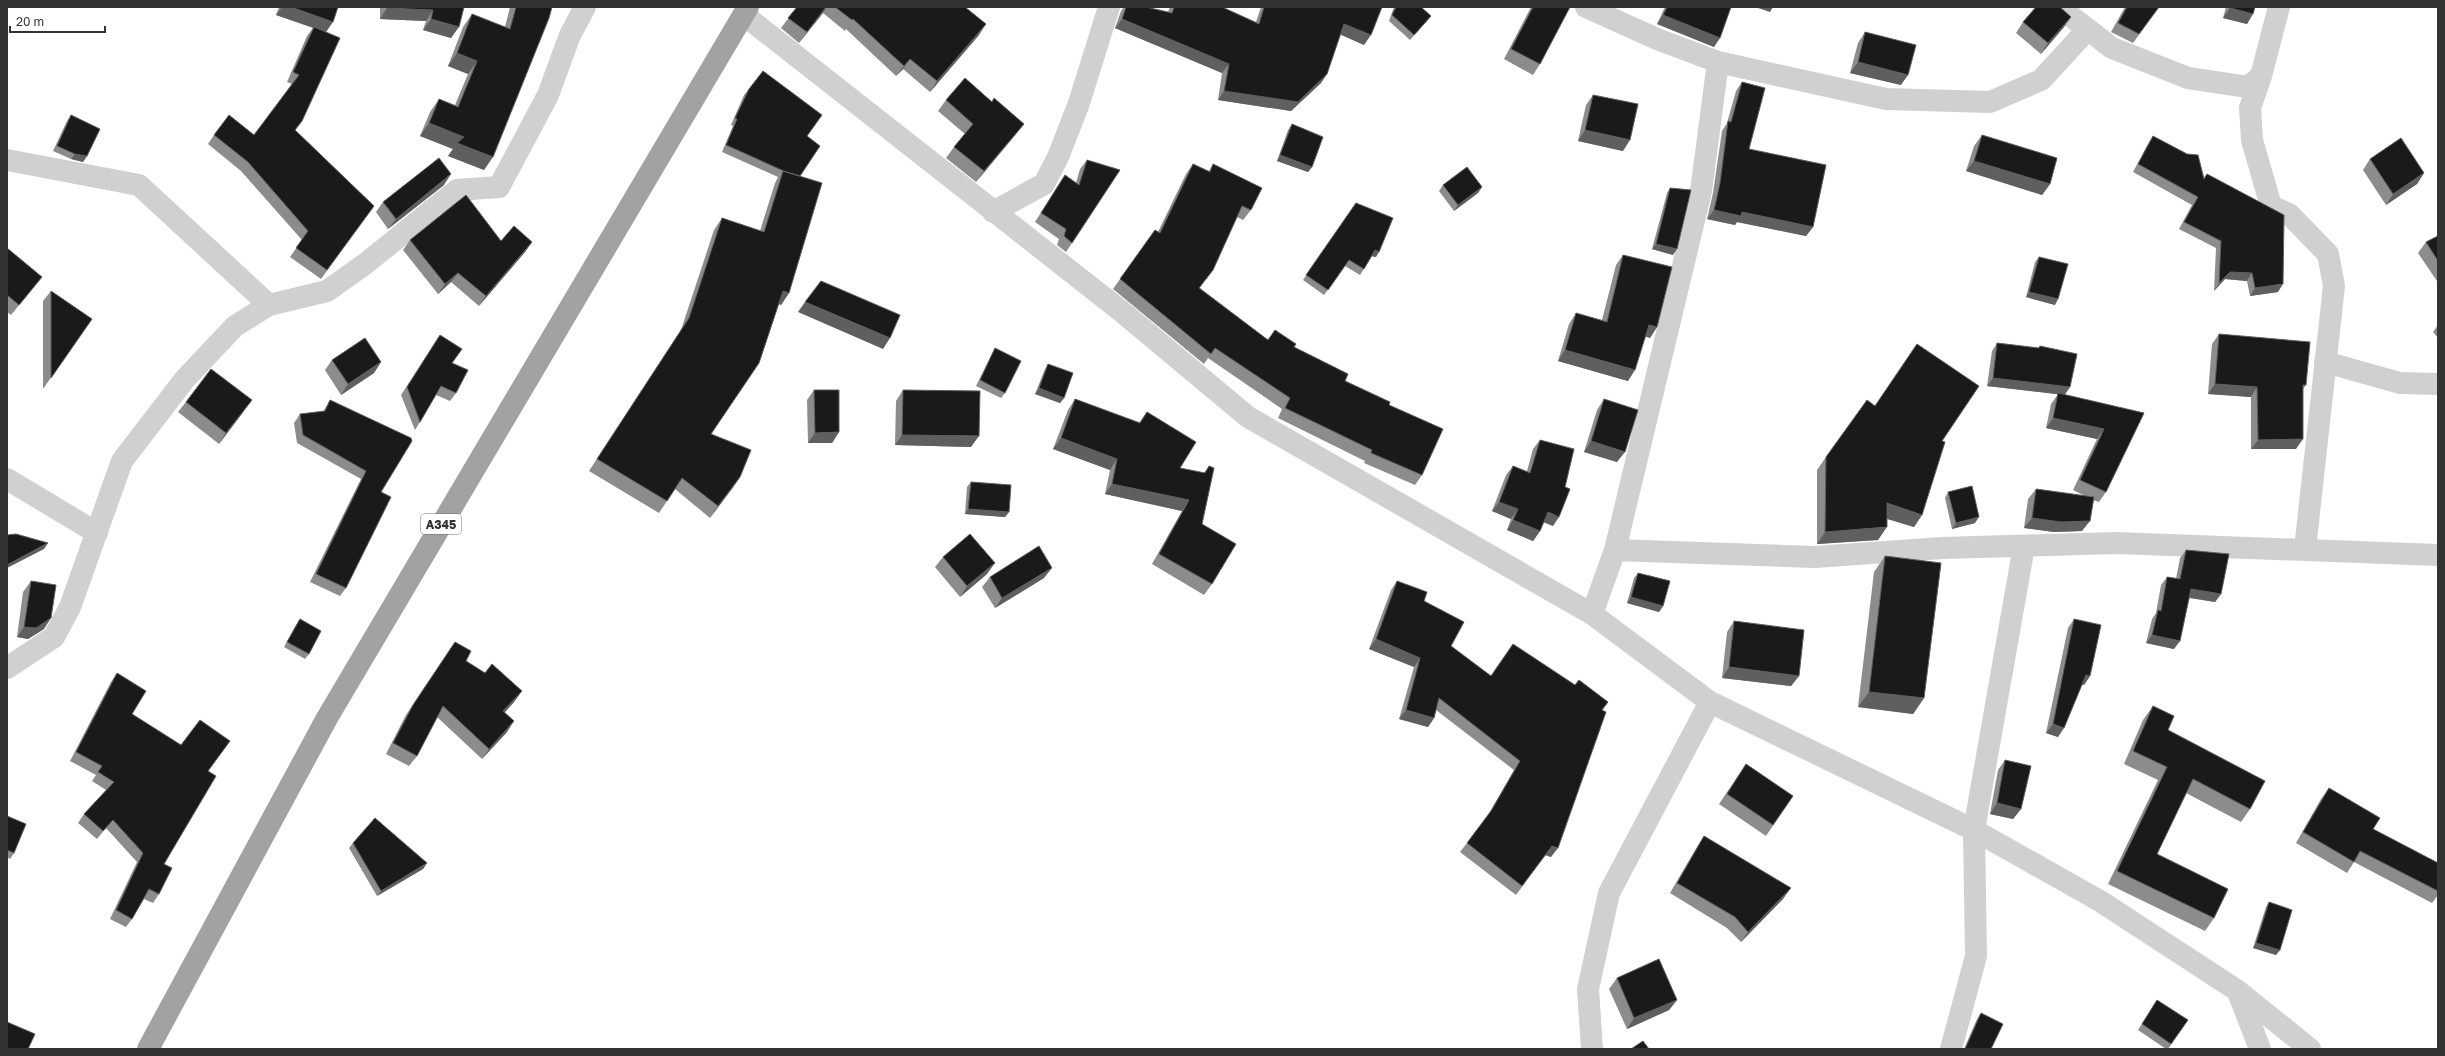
<svg xmlns="http://www.w3.org/2000/svg" width="2445" height="1056" font-family="'Golos Text',sans-serif">
  <style>
    .lines { fill: none; stroke-linecap: round; stroke-linejoin: round }
    .minor { stroke: #d0d0d0; stroke-width: 22 }
    .trunk { stroke: #a2a2a2; stroke-width: 22 }
    .wall { fill: #8c8c8c }
    .shaded-wall { fill: #5f5f5f }
    .building { fill: #1a1a1a; stroke: #5f5f5f }
    .labels { text-anchor: middle; dominant-baseline: central; stroke-width: 4; stroke-linejoin: round; paint-order: stroke }
    .shield { fill: #fff; stroke: #707070; stroke-width: 1 }
    .shield-label { font-size: 12px; font-weight: bold; fill: #333 }
  </style>
  <rect width="100%" height="100%" fill="#fff"/>
  <g class="lines">
    <path class="minor" d="M1586 7 1657 39 1718 62 1886 99 1990 102 2041 80 2088 29
      M2059 7 2112 48 2188 78 2248 87 2261 76
      M2279 7 2261 76 2250 108 2252 140 2271 206 2289 214 2328 254 2334 286 2305 549
      M744 15 1121 311 1248 417 1592 614 1710 702 1974 830 2100 901 2238 991 2310 1049
      M7 160 139 185 269 305
      M993 212 1044 184 1058 157 1079 103 1109 7
      M2325 362 2400 383 2438 384
      M7 479 97 533
      M1615 550 1815 557 1942 548 2117 543 2438 555
      M1592 614 1615 550 1701 191 1718 62
      M7 668 54 637 70 607 122 461 185 379 235 326 269 305 327 291 365 264 457 190 499 187 548 95 570 35 585 7
      M2238 992 2260 1049
      M1592 1049 1588 989 1609 893 1710 702
      M1951 1049 1976 956 1974 830 2024 546"/>
    <path class="trunk" d="M148 1049 327 718 748 7"/>
  </g>
  <path class="wall" d="M279 7H338L326 32 295 130 374 206 321 279 290 257 302 240 241 171 208 144 214 135H254L292 84 287 82 307 36 313 28 276 15Z
    M380 7H464L451 38 423 30 426 21 380 19Z
    M510 7H552L484 170 448 156 453 149 420 136 430 112 439 99 455 105 468 74 448 66 463 27 472 14 505 27Z
    M797 7H965L979 35 930 92 903 69 896 76 846 29 845 31 823 13 799 43 781 28Z
    M1124 7H1146L1168 12 1170 7H1222L1256 22 1261 7H1382L1364 45 1340 34 1327 74 1321 83 1291 111 1218 100 1222 73 1115 28 1121 11Z
    M1394 7H1421L1431 16 1427 21 1410 40 1389 21Z
    M1531 7H1570L1540 64 1533 75 1504 59Z
    M1665 7H1731L1714 47 1657 24Z
    M2125 7H2159L2133 43 2111 32Z
    M2226 7H2255L2247 24 2223 18Z
    M2023 22 2064 27 2041 54 2016 33Z
    M1865 32 1901 85 1850 73 1858 43Z
    M1742 82 1749 149 1813 227 1806 236 1737 222 1735 225 1707 219 1713 193 1722 131 1727 123 1736 91Z
    M749 89 807 136 800 176 789 293 781 305 779 304 711 434 740 477 710 518 675 489 659 513 589 471 681 330 714 230 722 218 760 231 775 183 778 177 722 152 733 126 731 125 744 95Z
    M1593 95 1623 151 1578 141 1586 105Z
    M946 100 1016 134 976 182 946 158 954 147 965 134 938 111Z
    M71 115 87 156 83 162 71 159 53 151 67 121Z
    M1292 124 1312 167 1308 172 1277 161 1288 130Z
    M1982 135 2050 184 2042 195 1966 171 1974 146Z
    M2153 136 2204 178 2207 174 2278 292 2250 296 2247 281 2225 279 2214 291 2216 248 2179 229 2192 205 2133 172 2148 144Z
    M2370 159 2424 173 2417 184 2386 205 2363 170Z
    M1087 160 1072 243 1066 252 1057 245 1059 239 1035 222 1065 175 1076 183 1080 169Z
    M1193 164 1209 171 1213 164 1251 210 1243 220 1237 217 1200 288 1268 340 1294 347 1345 381 1389 405 1422 475 1415 485 1364 463 1365 461 1278 418 1282 409 1208 358 1204 364 1113 289 1155 230 1158 232 1186 174Z
    M444 185 388 229 376 212 383 202Z
    M1443 185 1482 187 1478 193 1454 211 1439 191Z
    M1670 188 1673 255 1652 249 1667 193Z
    M1356 203 1376 257 1372 256 1360 275 1345 266 1324 295 1303 280Z
    M2438 236V280L2437 281 2418 253 2426 242Z
    M410 240 532 242 525 252 479 306 451 282 438 294 403 250Z
    M7 248 34 287 11 315 7 312Z
    M1623 255 1657 327 1650 338 1645 336 1628 381 1558 361 1569 324 1576 313 1602 320 1616 265Z
    M2039 257 2055 305 2026 297 2035 262Z
    M51 291 92 319 43 389V301Z
    M2438 325V338L2433 332Z
    M2219 334 2306 385 2303 389 2296 449H2251V397L2208 394 2212 344Z
    M440 335 452 363 456 393 450 401 436 395 420 422 415 430 401 395Z
    M1997 343 2039 348 2040 346 2070 387 2065 395 2144 413 2106 492 2099 502 2093 500 2082 531 2054 532 2024 528 2028 499 2036 489 2085 496 2073 490 2097 439 2046 428 2051 404 2058 394 1987 386 1992 351Z
    M1917 344 1942 441 1922 515 1914 527 1887 519 1878 540 1817 544V470L1826 457 1875 406Z
    M995 348 1005 393 1001 398 976 386Z
    M332 360 381 362 374 373 341 395 325 370Z
    M1048 364 1064 398 1060 403 1035 394 1045 369Z
    M814 390 839 432 832 443H808L807 400Z
    M903 390 971 447 895 445 896 401Z
    M1075 399 1139 423 1147 412 1180 468 1204 473 1209 466 1202 524 1212 584 1204 595 1152 564 1182 511 1105 494 1110 470 1053 449 1068 410Z
    M1604 399 1617 462 1584 452 1597 410Z
    M330 400 381 492 346 588 340 596 310 582 361 479 297 443 294 423 300 414 323 412Z
    M186 402 244 411 219 444 178 412Z
    M1540 440 1553 526 1543 522 1540 531 1533 541 1507 530 1511 519 1492 511 1506 475 1513 466 1527 471 1533 449Z
    M971 482 1009 512 1005 517 965 514 967 487Z
    M1948 492 1975 523 1952 529 1945 498Z
    M2186 550 2221 594 2215 602 2189 598 2174 649 2146 643 2152 619 2156 613 2161 585 2167 577 2176 579 2180 558Z
    M1885 556 1924 698 1913 714 1858 707 1874 572Z
    M943 557 987 574 960 597 935 567Z
    M1638 573 1663 606 1659 612 1627 603 1634 578Z
    M990 577 1044 578 995 608 982 587Z
    M31 581 44 629 28 639 17 637 23 592Z
    M1397 581 1424 601 1451 646 1491 676 1602 710 1551 857 1545 855 1516 895 1460 852 1487 817 1514 770 1436 710 1434 718 1428 727 1399 719 1414 667 1369 649 1391 590Z
    M300 619 309 654 305 659 284 647 296 625Z
    M2074 619 2090 676 2084 685 2082 684 2058 737 2046 733 2068 628Z
    M1734 621 1799 676 1791 686 1722 678 1727 632Z
    M455 642 466 661 485 673 522 691 514 702 505 712 507 732 482 759 437 717 417 756 409 766 386 754 406 715Z
    M117 673 132 714 208 771 164 864 159 894 153 903 144 899 132 919 126 927 110 919 137 862 106 828 97 839 78 823 84 814 106 790 92 781 96 775 70 761 111 682Z
    M2153 706 2168 730 2250 809 2241 822 2186 793 2157 854 2214 918 2205 931 2108 884 2158 780 2124 764 2143 720Z
    M2005 760 2021 809 2013 819 1990 814 1998 770Z
    M1746 764 1793 796 1766 836 1719 804Z
    M2329 788 2373 829 2438 863V895L2432 903 2354 862 2347 873 2296 843 2321 799Z
    M7 816 14 853 10 859 7 857Z
    M1704 836 1783 899 1741 942 1727 928 1670 893 1697 847Z
    M353 843 427 863 423 869 377 896 349 848Z
    M2269 902 2280 950 2276 955 2253 948 2266 907Z
    M1617 978 1677 1000 1669 1010 1627 1029 1609 989Z
    M2157 1000 2188 1020 2168 1049H2166L2138 1030Z
    M1981 1013 1991 1049H1964L1977 1019Z"/>
  <path class="shaded-wall" d="M282 7H291L333 22 326 32 276 15Z
    M827 7 823 13 799 43 807 32Z
    M1755 7H1773L1770 12Z
    M387 8 433 10 426 21 380 19Z
    M2230 8 2253 14 2247 24 2223 18Z
    M1663 15 1720 38 1714 47 1657 24Z
    M2071 17 2064 27 2041 54 2048 43Z
    M431 19 459 27 451 38 423 30Z
    M1122 19 1229 64 1222 73 1115 28Z
    M986 24 979 35 930 92 937 81Z
    M1344 24 1371 35 1364 45 1337 33Z
    M457 53 477 61 468 74 448 66Z
    M910 59 903 69 896 76 904 66Z
    M1858 62 1908 75 1901 85 1850 73Z
    M1327 74 1321 83 1291 111 1218 100 1224 91Z
    M429 123 464 137 493 157 484 170 448 156 453 149 420 136Z
    M1024 124 1016 134 976 182 984 171Z
    M1585 130 1630 140 1623 151 1578 141Z
    M75 154 87 156 83 162 71 159Z
    M1280 155 1312 167 1308 172 1277 161Z
    M1974 161 2050 184 2042 195 1966 171Z
    M2424 173 2417 184 2386 205 2393 194Z
    M451 174 444 185 388 229 396 219Z
    M1482 187 1478 193 1454 211 1458 205Z
    M1714 210 1742 212 1813 227 1806 236 1737 222 1735 225 1707 219Z
    M532 242 525 252 479 306 486 296Z
    M1656 244 1677 249 1673 255 1652 249Z
    M1375 250 1379 252 1376 257 1371 256Z
    M2230 272 2252 273 2247 281 2225 279 2214 291 2219 283Z
    M458 273 451 282 438 294 445 284Z
    M2283 284 2278 292 2250 296 2255 288Z
    M783 291 789 293 781 305 775 302Z
    M2029 292 2058 299 2055 305 2026 297Z
    M805 302 890 338 883 349 798 312Z
    M1649 325 1657 327 1650 338 1641 335Z
    M1565 350 1635 370 1628 381 1558 361Z
    M381 362 374 373 341 395 348 384Z
    M1993 378 2070 387 2064 395 1987 386Z
    M2215 384 2257 387 2251 397 2208 394Z
    M1039 388 1064 398 1060 403 1035 394Z
    M252 400 244 411 219 444 226 433Z
    M2053 418 2104 429 2097 439 2046 428Z
    M839 432 832 443H808L815 433Z
    M902 435 979 436 971 447 895 445Z
    M1061 438 1117 459 1110 470 1053 449Z
    M2303 439 2296 449H2251L2258 440Z
    M1591 441 1625 452 1617 462 1584 452Z
    M740 477 732 489 710 518 718 506Z
    M1112 484 1189 500 1182 511 1105 494Z
    M1499 502 1518 509 1511 519 1492 511Z
    M1887 503 1922 515 1914 527 1878 516Z
    M968 509 1009 512 1005 517 965 514Z
    M1548 512 1559 517 1553 526 1541 521Z
    M1979 517 1975 523 1952 529 1956 523Z
    M2032 518 2090 521 2082 531 2054 532 2024 528Z
    M1513 520 1540 531 1533 541 1507 530Z
    M1887 527 1878 540 1817 544 1825 532Z
    M48 543 44 549 7 568V565Z
    M995 563 987 574 960 597 967 586Z
    M1052 568 1044 578 995 608 1002 598Z
    M2191 589 2221 594 2215 602 2186 597Z
    M1631 597 1663 606 1659 612 1627 603Z
    M51 618 44 629 28 639 17 637 24 627Z
    M2152 635 2180 641 2174 649 2146 643Z
    M1376 639 1420 658 1414 667 1369 649Z
    M1729 667 1799 676 1791 686 1722 678Z
    M2086 675 2090 676 2084 685 2080 684Z
    M522 691 514 702 496 722 503 711Z
    M1869 692 1924 698 1913 714 1858 707Z
    M1406 710 1434 718 1428 727 1399 719Z
    M514 721 507 732 482 759 489 749Z
    M2053 724 2064 728 2058 737 2046 733Z
    M1997 803 2021 809 2013 819 1990 814Z
    M1552 846 1558 848 1551 857 1545 855 1516 895Z
    M427 863 423 869 377 896 381 891Z
    M1791 888 1783 899 1741 942 1748 932Z
    M2256 943 2280 950 2276 955 2253 948Z
    M1677 1000 1669 1010 1627 1029 1634 1018Z"/>
  <path class="building" d="M291 7H338L333 22Z
    M387 7H464L459 27 431 19 433 10 387 8Z
    M516 7H552L549 18 493 157 457 143 464 137 429 123 439 99 458 107 477 61 457 53 472 14 510 29Z
    M797 7H826L807 32 788 18Z
    M835 7H965L986 24 937 81 910 59 904 66 853 19 852 20Z
    M1126 7H1146L1172 13 1174 7H1222L1259 24 1264 7H1382L1371 35 1344 24 1327 74 1298 102 1224 91 1229 64 1122 19Z
    M1396 7H1421L1431 16 1414 35 1392 15Z
    M1533 7H1570L1540 64 1511 49Z
    M1667 7H1731L1720 38 1663 15Z
    M2036 7H2060L2071 17 2048 43 2023 22Z
    M2127 7H2159L2139 34 2118 23Z
    M2230 7H2255L2253 14 2230 8Z
    M314 27 340 38 302 121 295 130 374 206 327 270 296 248 308 231 248 162 214 135 229 115 254 135 299 75 293 72Z
    M1865 32 1916 45 1908 75 1858 62Z
    M763 71 822 115 807 136 820 146 800 176 786 172 726 145 737 119 735 118 749 89Z
    M965 78 992 102 994 98 1024 124 984 171 954 147 973 124 946 100Z
    M1742 82 1765 88 1749 149 1826 165 1813 227 1742 212 1741 216 1714 210 1720 183 1728 121 1731 122Z
    M1593 95 1638 104 1630 140 1585 130Z
    M71 115 100 129 87 156 75 154 57 146Z
    M1292 124 1323 137 1312 167 1280 155Z
    M1982 135 2057 158 2050 184 1974 161Z
    M2153 136 2187 154 2198 155 2204 179 2207 174 2284 215 2283 284 2255 288 2252 273 2230 272 2219 283 2221 241 2184 222 2198 197 2138 164Z
    M2401 138 2424 173 2393 194 2370 159Z
    M439 158 451 174 396 219 383 202Z
    M1087 160 1120 170 1072 243 1064 236 1066 229 1041 213 1065 175 1079 185Z
    M1193 164 1210 172 1213 164 1262 188 1251 210 1242 206 1213 270 1199 288 1268 340 1275 330 1296 344 1294 347 1348 374 1345 381 1390 402 1389 405 1443 429 1422 475 1371 453 1372 450 1285 408 1290 398 1215 348 1211 354 1120 279 1155 230 1160 233Z
    M1467 167 1482 187 1458 205 1443 185Z
    M783 171 822 183 789 293 783 291 759 363 711 434 751 450 740 477 718 506 682 478 667 501 597 459 689 318 722 218 764 232Z
    M1670 188 1691 190 1677 249 1656 244Z
    M466 195 501 241 514 226 532 242 486 296 458 273 445 284 410 240Z
    M1356 203 1393 218 1379 252 1375 250 1364 269 1349 260 1328 290 1306 275Z
    M2438 236V261L2426 242Z
    M7 248 42 277 19 305 7 295Z
    M1623 255 1672 267 1657 327 1649 325 1635 370 1565 350 1576 313 1607 322Z
    M2039 257 2068 264 2058 299 2029 292Z
    M821 281 900 315 890 338 805 302Z
    M51 291 92 319 51 378Z
    M2219 334 2310 342 2306 385H2303V439L2258 440 2257 387 2215 384Z
    M440 335 462 349 452 363 468 370 456 393 441 386 420 422 407 387Z
    M365 338 381 362 348 384 332 360Z
    M1997 343 2039 348 2040 346 2077 354 2070 387 1993 378Z
    M1917 344 1979 386 1942 441 1945 442 1922 515 1887 503V527L1825 532 1826 457 1867 400 1875 406Z
    M995 348 1021 361 1005 393 980 380Z
    M1048 364 1073 373 1064 398 1039 388Z
    M211 369 252 400 226 433 186 402Z
    M814 390H839V432L815 433Z
    M903 390 980 391 979 436 902 435Z
    M2058 393 2144 413 2106 492 2080 480 2104 429 2053 418Z
    M1075 399 1140 423 1147 412 1196 442 1180 468 1205 473 1209 466 1214 468 1202 524 1236 544 1212 584 1159 554 1189 500 1112 484 1117 459 1061 438Z
    M1604 399 1638 410 1625 452 1591 441Z
    M330 400 411 438 412 441 381 492 391 497 346 588 316 574 366 471 303 435 300 414 325 411Z
    M1540 440 1574 449 1565 487 1570 489 1559 517 1548 512 1540 531 1513 520 1518 509 1499 502 1513 466 1530 473Z
    M971 482 1011 485 1009 512 968 509Z
    M1972 486 1979 517 1956 523 1948 492Z
    M2036 489 2094 497 2090 521 2061 522 2032 518Z
    M16 534 48 543 7 565V535Z
    M970 534 995 563 967 586 943 557Z
    M1039 546 1052 568 1002 598 990 577Z
    M2186 550 2229 554 2221 594 2191 589 2180 641 2152 635 2158 610 2161 611 2167 577 2180 579Z
    M1885 556 1941 563 1924 698 1869 692Z
    M1638 573 1670 581 1663 606 1631 597Z
    M31 581 56 585 51 618 36 628 24 627Z
    M1397 581 1427 592 1424 601 1464 622 1451 646 1491 676 1513 644 1575 685 1579 680 1608 702 1602 710 1606 712 1558 848 1552 846 1522 886 1467 843 1491 811 1520 761 1439 698 1434 718 1406 710 1420 658 1376 639Z
    M300 619 321 631 309 654 287 642Z
    M2074 619 2101 625 2090 676 2086 675 2064 728 2053 724Z
    M1734 621 1804 630 1799 676 1729 667Z
    M455 642 471 651 466 661 485 673 492 664 522 691 503 711 514 721 489 749 443 706 417 756 393 743 413 705Z
    M117 673 146 691 132 714 181 745 200 720 230 741 208 771 216 776 164 864 172 868 159 894 149 889 132 919 116 910 143 853 113 820 103 831 84 814 114 782 98 772 102 766 76 752Z
    M2153 706 2174 716 2168 730 2265 781 2250 809 2193 779 2157 854 2228 889 2214 918 2117 871 2167 767 2133 751Z
    M2005 760 2031 766 2021 809 1997 803Z
    M1746 764 1793 796 1773 825 1727 794Z
    M2329 788 2380 818 2373 829 2438 863V891L2360 851 2354 862 2303 832Z
    M7 816 26 824 14 853 7 850Z
    M375 818 427 863 381 891 353 843Z
    M1704 836 1791 888 1748 932 1735 917 1677 883Z
    M2269 902 2292 910 2280 950 2256 943Z
    M1659 959 1677 1000 1634 1018 1617 978Z
    M2157 1000 2188 1020 2171 1044 2142 1024Z
    M1981 1013 2003 1024 1991 1049H1965Z
    M7 1022 35 1034 28 1049H7Z
    M1643 1041 1649 1049H1631Z"/>
  <g class="labels">
    <rect class="shield" x="421" y="514" width="40" height="20" rx="3"/>
    <g class="shield-label">
      <text x="441" y="524">A345</text>
    </g>
  </g>
  <rect width="2445" height="1056" fill="none" stroke="#333333" stroke-width="16"/>
  <path d="M10 26v6h95v-6" fill="none" stroke="#333333" stroke-width="2"/>
  <text x="16" y="26" font-size="12" fill="#333333" stroke="#ffffff" stroke-width="3" paint-order="stroke">20 m</text>
</svg>
